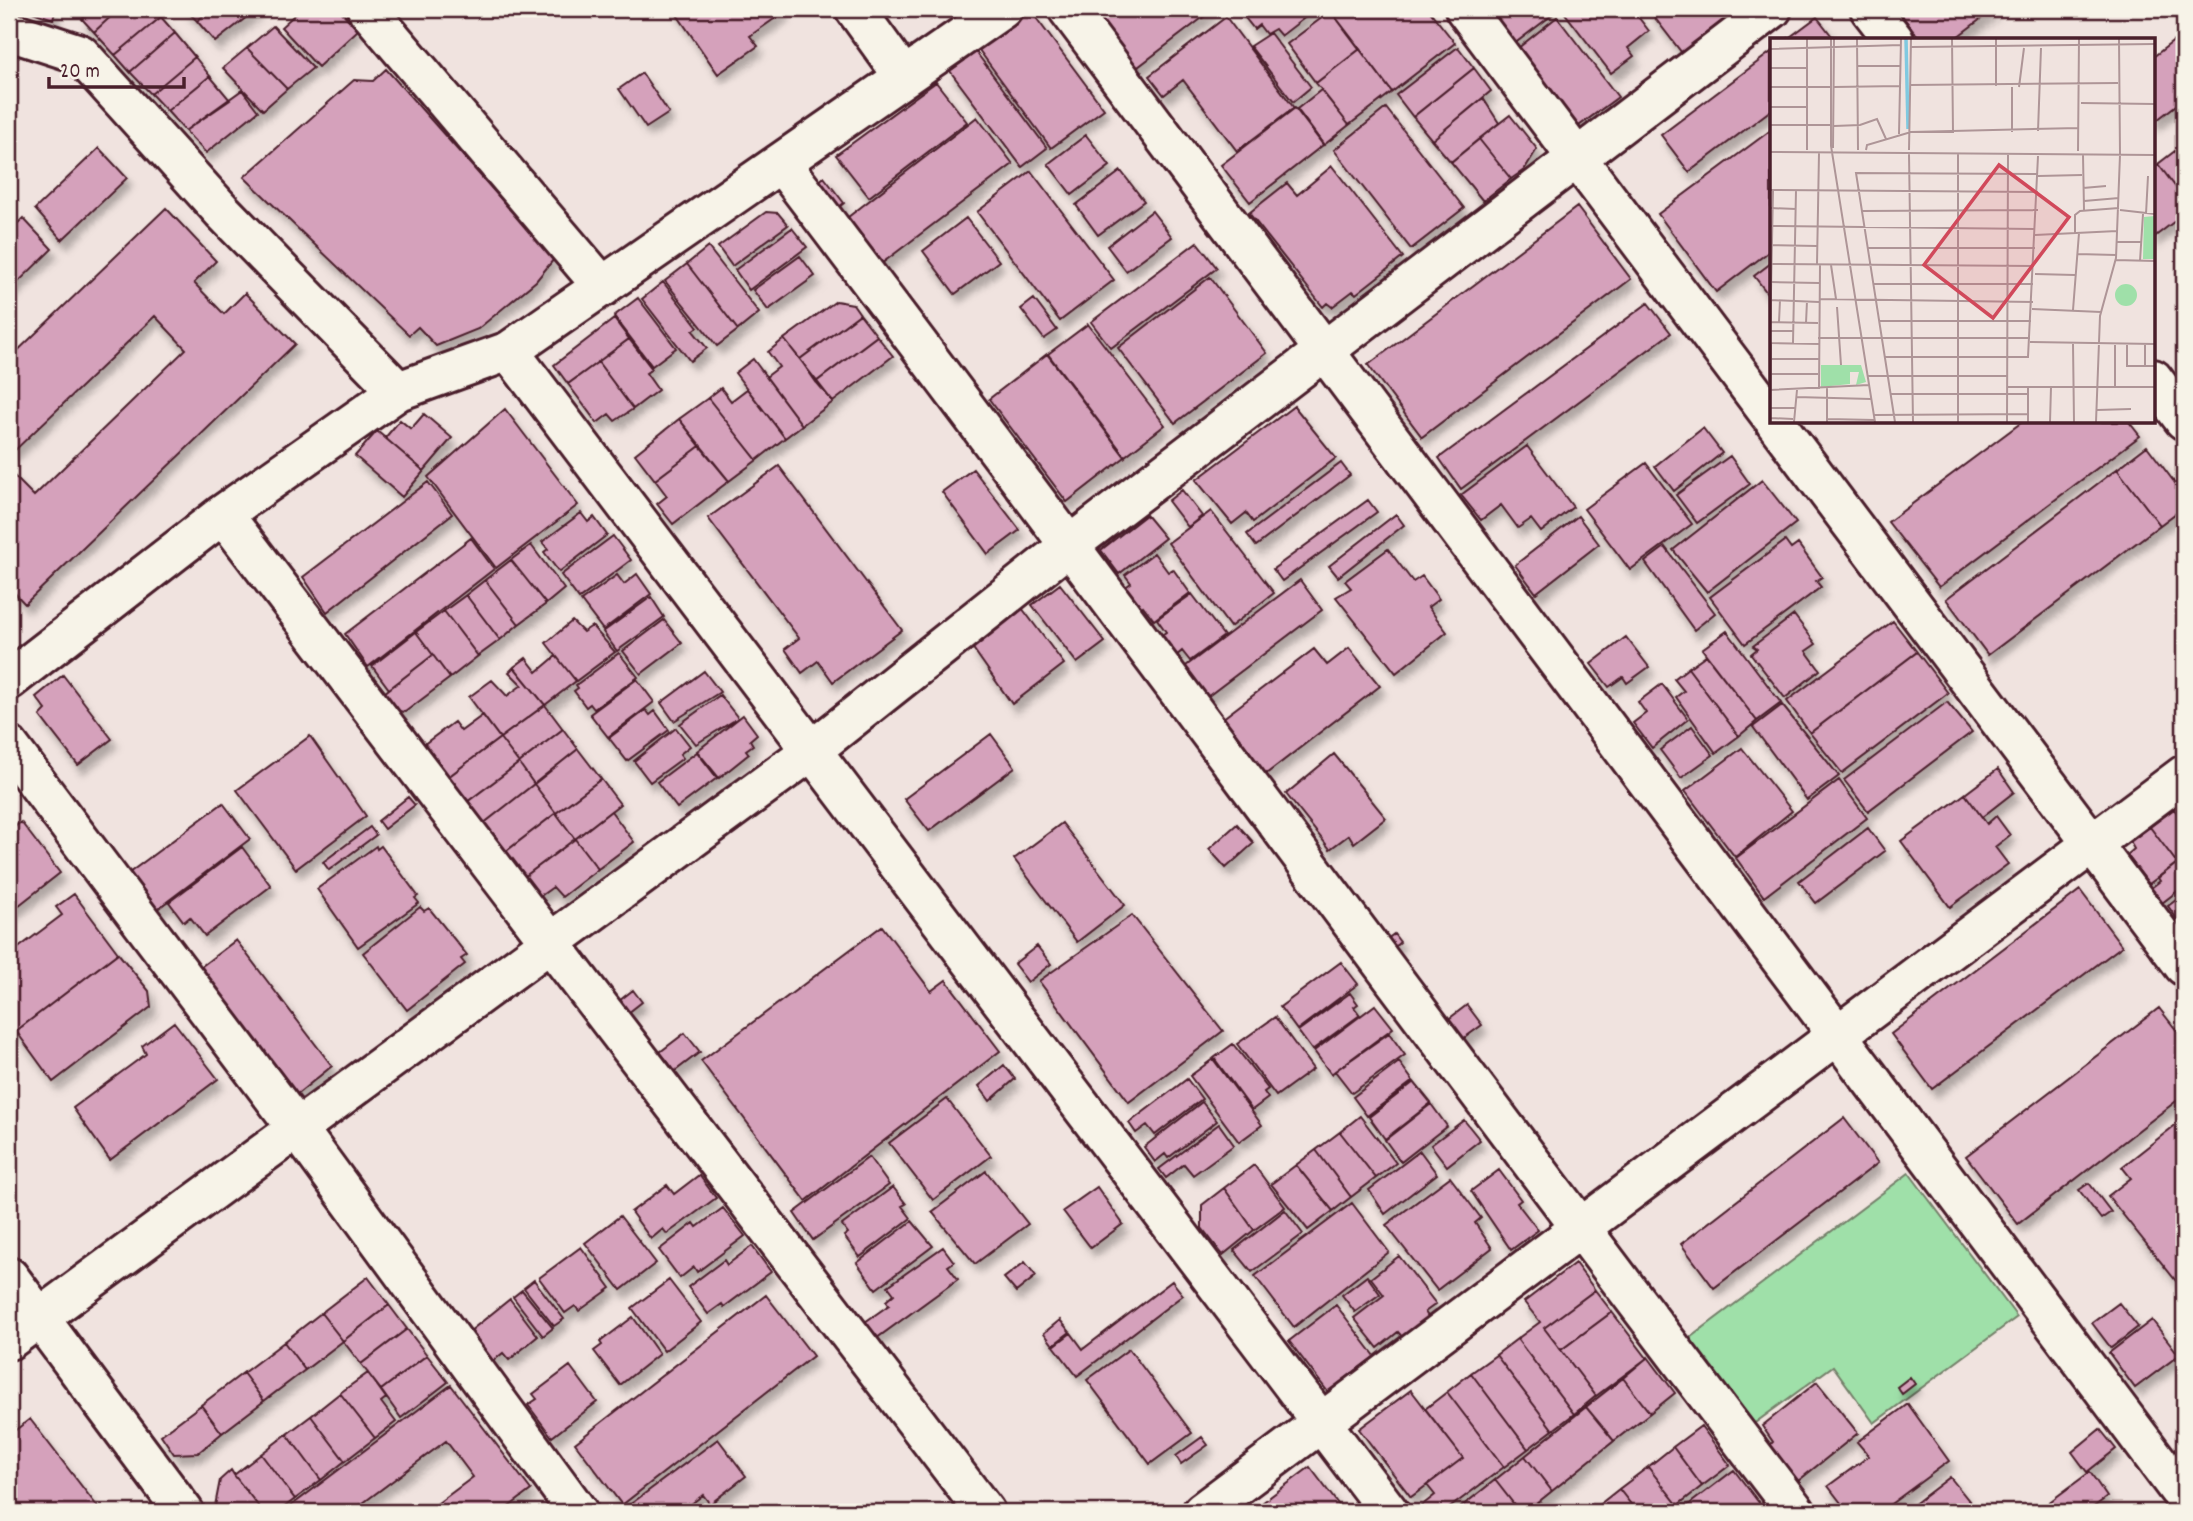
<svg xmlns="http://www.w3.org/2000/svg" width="2193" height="1521" font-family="Dekko,sans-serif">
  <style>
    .green { fill: #9fe0a9; stroke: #74806a; stroke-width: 2 }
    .building { fill: #d5a1bb; stroke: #4a1f2b; stroke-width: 2; filter: url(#shadow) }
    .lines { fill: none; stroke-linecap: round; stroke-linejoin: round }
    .minor-casing { stroke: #4a1f2b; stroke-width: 44 }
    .minor { stroke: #f7f3e8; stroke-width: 38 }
    .inset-river { fill: none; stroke: #80c9e0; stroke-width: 3.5 }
    .inset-road { fill: none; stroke: #ae9597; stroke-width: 2 }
    .view { fill: #d1495b; fill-opacity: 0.15; stroke: #d1495b; stroke-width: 3.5 }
    .inset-edge { fill: none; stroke: #4a1f2b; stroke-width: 3.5 }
  </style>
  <defs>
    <filter id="shadow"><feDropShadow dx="4.5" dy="8" stdDeviation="3.5" flood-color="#0004"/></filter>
  </defs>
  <rect width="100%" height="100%" fill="#f0e3df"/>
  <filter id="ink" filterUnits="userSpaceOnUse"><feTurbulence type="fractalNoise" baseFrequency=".0143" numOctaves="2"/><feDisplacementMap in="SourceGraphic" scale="14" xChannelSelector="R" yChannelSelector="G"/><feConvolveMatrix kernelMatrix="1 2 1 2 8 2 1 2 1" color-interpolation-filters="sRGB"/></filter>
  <g filter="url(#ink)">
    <path class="green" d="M1909 1173 2017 1317 1874 1423 1833 1366 1752 1425 1687 1340Z"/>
    <path class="building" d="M24 9H56L53 19Z
      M94 9H119L94 32 82 19Z
      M119 9H154L161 17 115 55 94 32Z
      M185 9H211L197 21Z
      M211 9H257L215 42 197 21Z
      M301 9H339L358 30 318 67 281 27Z
      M673 9H782L784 12 750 36 758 46 718 74Z
      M1089 9H1214L1134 70Z
      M1238 9H1316L1281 36 1275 29 1266 34 1259 25 1254 29Z
      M1333 9H1428L1455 43 1392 92 1331 11Z
      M1487 9H1560L1514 44Z
      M1569 9H1632L1649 31 1628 48 1634 56 1611 73 1564 12Z
      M1648 9H1722L1727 17 1682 53Z
      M1897 9H1994L1953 40H1921Z
      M1031 11 1104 109 1051 148 979 50Z
      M1331 11 1360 49 1316 83 1287 44Z
      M161 17 175 33 130 72 115 55Z
      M1226 17 1294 108 1237 151 1183 80 1164 95 1149 76Z
      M1557 17 1618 97 1576 128 1517 49Z
      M1817 17 1835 40H1786Z
      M273 26 313 68 287 89 247 48Z
      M175 33 195 57 151 94 130 72Z
      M1270 33 1311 87 1293 102 1250 46Z
      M2184 33V99L2153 123V57Z
      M1458 47 1474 68 1413 117 1396 95Z
      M247 48 287 89 263 110 223 68Z
      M1360 49 1392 92 1349 125 1316 83Z
      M976 52 1047 148 1022 167 950 71Z
      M1771 52V110L1689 172 1661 135Z
      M195 57 210 76 167 111 151 94Z
      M1474 68 1491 91 1432 140 1413 117Z
      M386 69 554 259 536 281 478 329 436 346 418 327 409 335 244 177 354 80 373 81Z
      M642 73 669 113 646 128 619 89Z
      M210 76 230 100 185 131 167 111Z
      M936 82 967 122 869 197 836 155Z
      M242 90 258 111 206 153 185 131Z
      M1321 90 1349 125 1324 145 1297 109Z
      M1483 98 1499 123 1451 162 1432 140Z
      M1295 108 1323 145 1250 202 1221 165Z
      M1386 108 1464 208 1411 249 1334 150Z
      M1510 115 1537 149 1524 170 1511 179 1479 139Z
      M977 117 1013 164 877 267 843 221Z
      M1771 130V250L1716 292 1658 214Z
      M1086 135 1110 166 1072 195 1048 164Z
      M1479 139 1511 179 1483 201 1451 162Z
      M2184 144V198L2158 164Z
      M99 148 127 178 62 240 35 209Z
      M2158 164 2184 198V214L2153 238V168Z
      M1332 166 1403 257 1356 294 1353 291 1332 307 1327 303 1323 307 1249 213 1287 183 1297 195Z
      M1031 171 1114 280 1060 321 977 212Z
      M1121 171 1144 201 1098 235 1076 205Z
      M824 177 844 203 835 210 815 185Z
      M1577 207 1631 279 1422 437 1368 365Z
      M166 208 216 261 194 283 224 314 245 293 295 344 25 604 9 587V471L34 496 186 349 155 316 9 456V359Z
      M1152 211 1172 237 1126 271 1107 246Z
      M766 212 778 213 788 225 732 266 718 247Z
      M23 218 52 249 9 291V232Z
      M966 218 999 261 955 294 923 251Z
      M792 228 807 247 749 290 735 270Z
      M1197 242 1217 268 1111 348 1091 322Z
      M708 247 759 313 738 330 687 264Z
      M800 256 815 276 768 310 753 290Z
      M1771 263V298L1754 276Z
      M687 264 738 330 717 346 665 281Z
      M1210 277 1267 353 1175 423 1118 348Z
      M663 282 698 327 693 331 707 348 690 361 642 299Z
      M638 298 676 348 652 366 614 316Z
      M1034 299 1057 330 1044 339 1021 309Z
      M836 301 853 304 860 314 800 359 784 339Z
      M1648 303 1671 333 1461 489 1439 458Z
      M860 314 877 336 816 382 800 359Z
      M614 319 629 339 568 384 554 365Z
      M1088 324 1165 425 1125 456 1048 354Z
      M877 336 893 356 833 402 816 382Z
      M629 339 652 369 646 373 658 390 633 409 598 362Z
      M784 339 833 402 802 425 766 377 779 367 768 352Z
      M1047 354 1125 457 1067 502 989 399Z
      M753 359 802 425 785 438 735 373Z
      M598 362 633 409 615 421 609 414 597 423 568 384Z
      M721 388 731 401 747 389 785 438 757 460 708 398Z
      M708 398 757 460 729 481 679 419Z
      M1294 406 1336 458 1253 522 1246 513 1232 524 1196 480Z
      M505 409 578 505 496 568 428 477Z
      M424 414 452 438 424 471 385 438 400 420 411 429Z
      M679 419 700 446 655 480 635 454Z
      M2022 422H2129L2140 436 1939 587 1888 522Z
      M1703 428 1722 453 1674 491 1655 466Z
      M377 431 424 471 402 497 355 456Z
      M700 446 729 481 673 524 657 504 667 496 655 480Z
      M1527 446 1573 507 1541 532 1531 519 1518 528 1501 505 1481 520 1461 495Z
      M2147 446 2184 495V507L2160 525 2117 469Z
      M1730 456 1750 484 1697 523 1676 495Z
      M1341 463 1350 475 1256 546 1247 534Z
      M1646 463 1692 524 1630 570 1584 509Z
      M779 466 902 630 833 682 818 661 802 673 785 649 799 638 708 518Z
      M973 469 1020 530 988 554 942 492Z
      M2117 469 2160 525 1988 655 1946 599Z
      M1762 480 1796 523 1707 592 1673 550Z
      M428 482 452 514 327 612 303 577Z
      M1182 490 1202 516 1188 527 1168 501Z
      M1368 500 1377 512 1282 581 1273 569Z
      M1211 511 1274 593 1230 627 1168 543Z
      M581 513 588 522 594 517 607 535 559 572 544 552 548 549 542 542Z
      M1396 514 1404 525 1338 577 1329 566Z
      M1146 515 1165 538 1119 574 1101 550Z
      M1578 516 1599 544 1536 593 1515 565Z
      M613 536 631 560 579 599 561 575Z
      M471 538 494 569 368 667 345 634Z
      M1785 541 1791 549 1798 544 1822 577 1816 581 1821 587 1745 644 1710 597Z
      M531 545 564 589 546 604 511 560Z
      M1665 547 1715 613 1694 630 1645 562Z
      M1388 549 1413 582 1422 576 1439 599 1428 607 1447 632 1396 673 1336 597 1351 588 1345 581Z
      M1154 553 1168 572 1173 569 1190 593 1154 620 1143 606 1139 609 1124 588 1131 583 1125 575Z
      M511 560 546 604 519 624 485 580Z
      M637 574 651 594 603 630 581 601 617 575 624 584Z
      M485 580 519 624 500 640 466 595Z
      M1300 580 1322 610 1203 700 1182 669Z
      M1060 584 1105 642 1077 663 1032 605Z
      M1192 594 1224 636 1190 661 1182 651 1175 657 1160 636 1166 632 1157 619Z
      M466 595 500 640 478 656 444 611Z
      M651 597 664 617 617 651 603 632Z
      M1022 608 1064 664 1012 704 972 647Z
      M444 611 478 656 450 678 416 632Z
      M1794 615 1816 644 1806 651 1820 670 1785 698 1751 654 1757 649 1753 646Z
      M664 620 682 643 641 674 623 651Z
      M572 621 583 632 592 626 615 652 576 681 546 643Z
      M1893 621 1917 652 1810 733 1787 701Z
      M1727 631 1781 703 1757 721 1702 649Z
      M416 632 433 655 389 689 372 666Z
      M1626 637 1649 667 1627 683 1623 677 1609 687 1591 664Z
      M1349 648 1380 686 1266 774 1222 719 1314 649 1327 665Z
      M1917 652 1948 693 1842 773 1810 733Z
      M619 653 638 677 594 709 590 704 586 707 574 691 578 688 576 685Z
      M433 655 450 678 405 712 398 711 384 693Z
      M1706 655 1757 721 1739 736 1688 668Z
      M556 656 576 681 545 705 514 667 526 658 537 672Z
      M514 667 545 705 500 738 469 697 492 680 507 696 522 685 509 672Z
      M1688 668 1739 736 1716 753 1676 697 1684 691 1674 679Z
      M704 671 720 692 674 721 661 703Z
      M63 675 112 739 78 765 40 716 46 710 36 697Z
      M637 679 654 702 608 737 590 714Z
      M1662 684 1688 719 1652 748 1633 723 1646 713 1638 702Z
      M720 695 738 718 696 744 680 724Z
      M1947 702 1972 732 1868 811 1844 780Z
      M545 705 563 729 519 763 500 738Z
      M1782 705 1839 776 1807 800 1753 727Z
      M646 710 650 715 655 711 669 730 627 761 609 738Z
      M483 715 500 738 448 777 423 745 454 722 461 731Z
      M743 715 757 734 750 740 753 745 746 750 749 754 719 778 697 751Z
      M1692 726 1713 755 1681 778 1660 750Z
      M676 728 690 746 680 754 683 758 650 782 634 761Z
      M563 729 578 749 534 784 519 763Z
      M991 734 1015 767 929 831 904 799Z
      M310 736 366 816 296 869 237 790Z
      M500 738 519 763 467 802 448 777Z
      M1742 748 1792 811 1735 857 1685 791Z
      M578 749 601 779 556 813 534 784Z
      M697 752 717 778 677 808 657 782Z
      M1334 754 1386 818 1354 843 1349 835 1330 849 1286 794Z
      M519 763 534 784 483 824 467 802Z
      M1998 769 2014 792 1982 817 1965 794Z
      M601 779 620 804 575 839 556 813Z
      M1839 780 1867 818 1764 897 1736 858Z
      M534 784 556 813 505 852 483 824Z
      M1965 794 1987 824 1996 816 2010 835 1995 847 2008 864 1950 907 1901 841Z
      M408 797 415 805 384 829 378 821Z
      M223 803 250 839 156 910 129 873Z
      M2174 809 2184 822V857L2177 863 2150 827Z
      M611 811 634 842 598 869 575 839Z
      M556 813 575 839 524 877 505 852Z
      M21 822 60 873 9 913V831Z
      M1062 823 1125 905 1077 942 1014 859Z
      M1237 824 1254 843 1226 868 1209 849Z
      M370 827 376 835 329 870 323 862Z
      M2150 827 2177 863 2149 884 2127 855 2134 849 2130 842Z
      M1868 828 1885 851 1816 903 1799 881Z
      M575 839 598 869 562 897 553 887 539 897 524 877Z
      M376 846 377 849 381 846 418 896 415 898 419 903 358 947 317 889Z
      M242 847 271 886 205 936 190 917 184 922 169 902Z
      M2184 858V886L2162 903 2151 888 2160 881 2158 878Z
      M2080 890 2122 946 1932 1089 1891 1034Z
      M74 894 118 953 16 1031 9 1021V955L62 915 56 907Z
      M2184 894V925L2182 926 2168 906Z
      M420 907 424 911 429 908 467 955 461 959 465 964 407 1010 363 953Z
      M1132 915 1223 1031 1129 1102 1039 981Z
      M882 926 931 991 946 980 1000 1051 806 1201 701 1061Z
      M1394 934 1400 942 1390 951 1383 942Z
      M236 940 332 1066 296 1095 198 969Z
      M1037 946 1051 964 1028 982 1014 964Z
      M118 953 149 991 151 1007 53 1082 16 1031Z
      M1341 962 1358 984 1297 1030 1280 1007Z
      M633 990 642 1002 628 1013 619 1001Z
      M1350 993 1358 1004 1354 1007 1360 1015 1312 1050 1298 1031Z
      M1375 1005 1393 1028 1331 1074 1314 1051Z
      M1467 1005 1482 1025 1460 1041 1446 1021Z
      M2159 1008 2184 1040V1095L2018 1224 1966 1156Z
      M1275 1017 1313 1069 1276 1096 1237 1044Z
      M174 1022 218 1079 110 1160 73 1108 146 1054 142 1046Z
      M685 1033 700 1052 675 1071 660 1052Z
      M1389 1033 1405 1055 1352 1093 1335 1071Z
      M1233 1044 1268 1089 1264 1092 1268 1098 1252 1110 1214 1058Z
      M1213 1059 1262 1125 1239 1142 1190 1076Z
      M1399 1062 1413 1081 1367 1116 1353 1097Z
      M1004 1065 1015 1079 990 1101 979 1086Z
      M1187 1079 1202 1099 1155 1135 1147 1125 1136 1133 1129 1123Z
      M1414 1082 1431 1103 1385 1139 1369 1117Z
      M947 1099 991 1156 933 1200 889 1143Z
      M1202 1102 1217 1121 1168 1158 1165 1154 1155 1162 1144 1147Z
      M1431 1104 1447 1126 1401 1162 1385 1140Z
      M1360 1116 1396 1163 1376 1178 1340 1132Z
      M1844 1118 1878 1163 1714 1288 1681 1244Z
      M2183 1119 2184 1121V1291L2108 1196 2131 1178 2122 1167Z
      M1464 1120 1480 1140 1447 1166 1431 1145Z
      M1219 1124 1234 1145 1193 1175 1184 1164 1166 1178 1159 1169Z
      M1340 1132 1376 1178 1351 1197 1316 1150Z
      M1316 1150 1351 1197 1333 1211 1296 1165Z
      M1420 1151 1437 1174 1385 1214 1369 1190Z
      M869 1157 889 1185 813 1240 794 1213Z
      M1254 1165 1285 1207 1254 1230 1224 1188Z
      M1296 1165 1333 1211 1308 1230 1271 1184Z
      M1499 1170 1521 1200 1517 1203 1538 1230 1511 1250 1471 1191Z
      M986 1171 1028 1224 975 1264 932 1212Z
      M699 1175 716 1198 667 1234 663 1229 651 1239 631 1212 667 1185 674 1194Z
      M1450 1177 1481 1218 1475 1223 1492 1248 1437 1290 1386 1225Z
      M2089 1183 2111 1212 2101 1219 2079 1190Z
      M893 1187 906 1204 902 1206 911 1218 860 1257 844 1236 848 1233 842 1225Z
      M1097 1187 1123 1224 1091 1248 1063 1211Z
      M1224 1188 1254 1230 1223 1255 1202 1228V1205Z
      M1352 1203 1389 1252 1294 1327 1255 1276Z
      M723 1208 745 1236 697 1272 694 1267 680 1278 659 1250 694 1223 697 1227Z
      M1285 1210 1303 1234 1252 1272 1234 1250Z
      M620 1216 656 1263 621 1290 585 1243Z
      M912 1221 933 1246 876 1289 857 1263Z
      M752 1246 771 1272 724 1307 722 1304 708 1314 688 1287 724 1260 727 1265Z
      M581 1247 611 1288 579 1311 575 1306 565 1313 539 1278Z
      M943 1247 954 1262 948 1266 958 1279 877 1338 865 1322 889 1305 886 1301 894 1294 888 1286Z
      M1399 1256 1436 1304 1425 1312 1429 1318 1403 1338 1398 1332 1378 1348 1354 1318 1384 1295 1371 1278Z
      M1025 1262 1036 1276 1016 1292 1004 1278Z
      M1575 1263 1595 1290 1544 1328 1596 1396 1574 1414 1517 1339 1540 1322 1524 1302Z
      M1367 1276 1380 1294 1355 1312 1342 1295Z
      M368 1277 389 1305 343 1341 321 1313Z
      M534 1280 564 1319 554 1326 524 1288Z
      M669 1280 701 1322 664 1351 632 1308Z
      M1172 1281 1183 1295 1077 1376 1054 1346 1071 1333 1083 1349Z
      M522 1290 553 1328 543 1336 513 1297Z
      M1595 1290 1612 1312 1561 1350 1544 1328Z
      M766 1295 813 1356 622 1505 575 1443Z
      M510 1299 538 1336 509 1360 503 1353 493 1361 469 1332Z
      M2119 1303 2138 1327 2111 1348 2092 1323Z
      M389 1305 407 1329 361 1364 343 1341Z
      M1336 1305 1375 1356 1328 1392 1289 1341Z
      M1612 1312 1647 1358 1596 1396 1561 1350Z
      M321 1313 343 1341 305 1370 284 1342Z
      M633 1317 659 1354 620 1385 594 1351 602 1345 600 1342Z
      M1060 1320 1070 1332 1053 1345 1044 1333Z
      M2152 1320 2179 1355 2135 1388 2109 1353Z
      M407 1329 427 1355 381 1390 361 1364Z
      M1517 1339 1574 1414 1553 1430 1496 1355Z
      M284 1342 305 1370 264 1401 243 1373Z
      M1129 1349 1192 1433 1150 1464 1087 1380Z
      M427 1355 448 1382 401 1418 381 1390Z
      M1496 1355 1553 1430 1528 1449 1471 1373Z
      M1648 1357 1675 1393 1650 1413 1623 1378Z
      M570 1366 597 1402 552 1437 528 1405 537 1399 533 1394Z
      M243 1373 264 1401 222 1433 201 1405Z
      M368 1373 386 1398 381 1402 396 1422 375 1438 340 1393Z
      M1471 1373 1528 1449 1504 1467 1447 1392Z
      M1910 1377 1915 1384 1902 1394 1897 1387Z
      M1623 1378 1650 1413 1614 1441 1586 1407Z
      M1817 1382 1858 1433 1798 1481 1770 1445 1773 1442 1762 1426Z
      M451 1385 531 1490 502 1512H426L473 1477 446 1441 351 1512H283Z
      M1411 1390 1463 1458 1411 1497 1359 1429Z
      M1447 1392 1504 1467 1444 1512H1418L1416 1510 1435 1495 1427 1485 1463 1458 1425 1409Z
      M340 1393 375 1438 345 1461 311 1416Z
      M1908 1404 1949 1461 1880 1512H1848L1828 1486 1869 1456 1857 1442Z
      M201 1405 222 1433 198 1453 174 1454 161 1435Z
      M1586 1407 1614 1441 1552 1491 1525 1456Z
      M311 1416 345 1461 321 1480 287 1434Z
      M30 1419 100 1510 97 1512H9V1435Z
      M1701 1426 1730 1465 1702 1486 1673 1447Z
      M2100 1429 2116 1449 2087 1472 2072 1452Z
      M287 1434 321 1480 295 1499 261 1454Z
      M1202 1437 1208 1445 1181 1464 1176 1456Z
      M718 1439 746 1476 710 1504 703 1495 681 1512H620Z
      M1673 1447 1702 1486 1678 1505 1648 1467Z
      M261 1454 295 1499 278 1512H263L234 1475Z
      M1525 1456 1552 1491 1526 1512H1520L1495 1480Z
      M1310 1467 1344 1512H1250Z
      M1648 1467 1678 1505 1669 1512H1637L1619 1489Z
      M231 1470 234 1475 263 1512H220L215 1506 220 1480Z
      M1734 1470 1766 1512H1679Z
      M2090 1472 2107 1497 2087 1512H2036Z
      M1950 1477 1978 1512H1904Z
      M1495 1480 1520 1512H1465L1461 1507Z
      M1619 1489 1637 1512H1590Z"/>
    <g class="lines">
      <g class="minor-casing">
        <path id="minor" d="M367 9 603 287
          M855 9 904 77
          M1068 9 2184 1497
          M1465 9 1771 416
          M1870 9 1894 40
          M9 31 80 54 222 211 398 391
          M781 163C1122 611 1454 1065 1796 1512
          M509 351 1389 1512
          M2153 379 2184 420
          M1775 422 2184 966
          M223 514 985 1512
          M9 680 223 514 398 391 509 351 1002 9
          M9 746 297 1128 578 1512
          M9 1277 184 1512
          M9 1340 807 754 1071 544 1772 9
          M1202 1512 2184 775"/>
      </g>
      <use href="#minor" class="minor"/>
    </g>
  </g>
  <g transform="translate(1770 38)">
    <rect width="385" height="385" fill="#f0e3df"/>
    <path d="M385 178V221H373L374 179ZM345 257a11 11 0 1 1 22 0a11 11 0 1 1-22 0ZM51 327H91L96 344 86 347 89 334H80V346L51 349Z" fill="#9fe0a9"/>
    <path class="inset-river" d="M136 1 138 91"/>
    <path class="inset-road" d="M37 1V112M61 1V108L105 384M87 1 88 112M182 1 183 95M226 1V48M349 1 350 117M141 9 385 6M0 11 131 7M88 28H130M0 30H37M140 47 348 45M0 49H61M64 49 130 48M249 49 254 10M311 65 385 66M0 69H36M0 87H61M64 88 90 87 107 81 116 101M268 93 271 10M242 94V49M129 96 131 1M63 110 64 1M96 112 97 107 141 94 309 90M139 112 141 1M308 113 309 1M0 114 385 117M139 116 143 384M188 116V384M313 117 314 172M268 138 312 137M313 150 336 148M0 152 268 154M314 163 349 160M0 170 26 171M350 172 385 176M92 173 268 172M376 176 378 138M0 188 265 191M305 195V177L310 173 349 170M265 197 347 193M347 204H371M2 207 47 208M98 210H265M307 216 346 217M345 222 385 223M370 223 373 176M0 226 264 228M47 226 49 115M61 227 66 261M265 236 305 237M0 244 49 245M104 246H263M49 261 263 264M0 262 49 264M67 269 71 327M262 271 331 274M303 272 309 195M109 283H261M0 284 48 285M9 284 10 262M36 285 37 263M0 293H23M48 300H260M260 304 385 306M0 305 3 152M0 305 50 306M23 305 26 152M303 306 304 384M357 306V328H385M115 319H258L268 118M1 321H49M375 328V306M1 336H48M98 338H237M237 349H385M345 349V306M49 351 50 227M0 352 99 347M120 356H258M26 359 101 361M1 370H25M327 372 361 371M104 377 258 376M1 380 23 381M57 381 105 382M0 384 1 305M24 384 27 352M57 384V350M125 384 86 135 268 136M237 384 238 117M258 384V349M280 384 281 349M326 384 330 278 346 220 350 117"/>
    <path class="view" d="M229 127 299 179 223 280 154 227Z"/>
    <rect width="385" height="385" class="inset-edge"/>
  </g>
  <rect width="2193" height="1521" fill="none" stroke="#f7f3e8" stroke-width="35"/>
  <rect x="18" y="18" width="2158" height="1486" fill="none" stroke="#4a1f2b" stroke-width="2.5" filter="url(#ink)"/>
  <path d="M49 77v10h135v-10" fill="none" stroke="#4a1f2b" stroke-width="3.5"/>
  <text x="60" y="77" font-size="21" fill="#4a1f2b" stroke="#f7f3e8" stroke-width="5" paint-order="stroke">20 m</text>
</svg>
